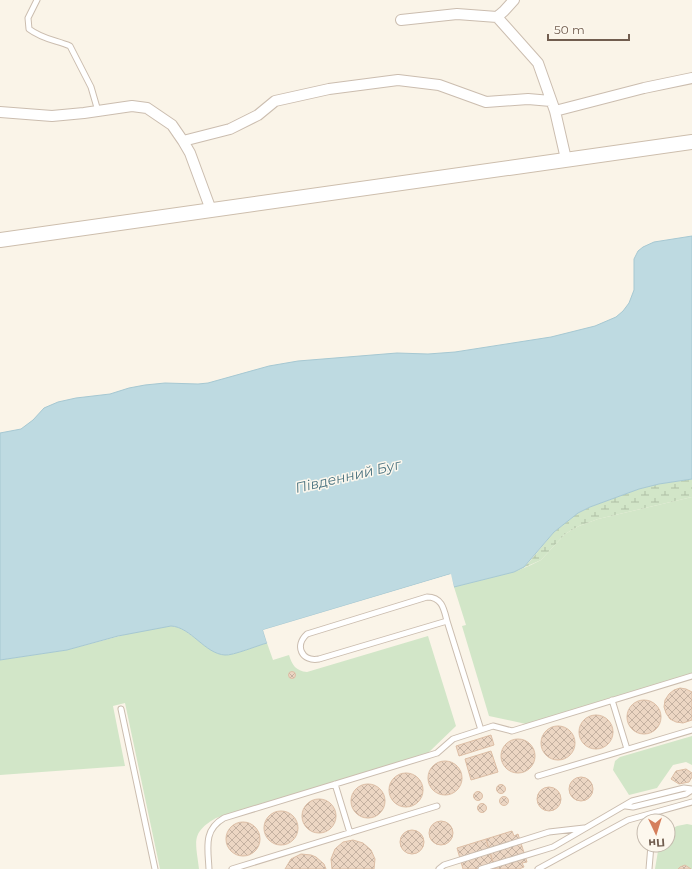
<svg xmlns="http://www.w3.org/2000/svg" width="692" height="869" font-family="Montserrat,sans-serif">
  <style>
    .green { fill: #d2e6c8 }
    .wetland { fill: url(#wetland-marsh) }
    .water { fill: #bedae1; stroke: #a6c8d2 }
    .pier { fill: #faf4e8 }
    .building { fill: url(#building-cross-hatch); stroke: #ddbea5 }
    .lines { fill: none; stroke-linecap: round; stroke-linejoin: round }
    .lane-casing { stroke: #cbbdaf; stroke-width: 7 }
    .street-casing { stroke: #cbbdaf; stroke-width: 12 }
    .secondary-casing { stroke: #cdbead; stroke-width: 16 }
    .lane { stroke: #fff; stroke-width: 5 }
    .street { stroke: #fff; stroke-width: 10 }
    .secondary { stroke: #fff; stroke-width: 14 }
    .labels { text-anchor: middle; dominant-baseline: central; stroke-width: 3; stroke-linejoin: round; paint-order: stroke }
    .water-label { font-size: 14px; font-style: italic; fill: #4c7481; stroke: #fdf8ee }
  </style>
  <defs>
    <pattern id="wetland-marsh" width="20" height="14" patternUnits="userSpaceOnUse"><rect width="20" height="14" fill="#d2e6c8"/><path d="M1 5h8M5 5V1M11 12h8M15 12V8" fill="none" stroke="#afbea5"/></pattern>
    <pattern id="building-cross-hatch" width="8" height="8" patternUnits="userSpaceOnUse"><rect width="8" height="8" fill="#ecd6c3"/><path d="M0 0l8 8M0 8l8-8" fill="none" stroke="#c4b1a1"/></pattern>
  </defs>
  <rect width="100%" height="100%" fill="#faf4e8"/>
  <path class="green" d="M692 497V674L526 724 489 716 462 626 466 625 454 587 514 572 531 565 541 560 565 534 579 526 598 519Z
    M171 626C190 627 206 654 225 655 232 656 259 645 267 643L273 660 289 655C292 665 296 671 307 672L428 636 456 726 428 753 216 818C190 833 196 842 199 869H160L125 703 113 706 125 766 0 775V660L67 650 131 633Z
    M692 736V765L686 762 673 765 657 788 629 795 613 770 615 761 620 757Z
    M687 824 692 825V869H655L659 845H668V831L677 826Z"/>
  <path class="wetland" d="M692 479V497L598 519 579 526 565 534 541 560 514 572 524 567 530 561 554 532 578 513 590 507 639 489 659 484Z"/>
  <path class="water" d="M692 236V479L659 484 639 489 590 507 578 513 554 532 524 567 514 572 454 587 450 574 263 630 267 643C259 645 232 656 225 655 205 654 191 627 171 626L118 636 67 650 0 660V433L21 429 33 420 44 408 58 402 76 398 110 394 129 388 145 385 165 383 198 384 208 383 269 366 298 361 397 353 428 354 455 352 551 337 595 326 616 317 623 311 629 303 634 290V259L638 251 643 247 654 242Z"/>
  <path class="pier" d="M451 574 454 587H453L449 576 266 631 269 642 267 643 263 630Z"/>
  <path class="building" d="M288.5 675a3.5 3.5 0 1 1 7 0a3.5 3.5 0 1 1-7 0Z
    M680 688 686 689 692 692V720L683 723 676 722 670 719 666 713 664 707 665 700 669 694 674 690Z
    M627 717a17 17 0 1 1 34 0a17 17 0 1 1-34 0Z
    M579 732a17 17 0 1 1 34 0a17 17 0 1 1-34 0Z
    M541 743a17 17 0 1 1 34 0a17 17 0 1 1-34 0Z
    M491 735 494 745 459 756 456 746Z
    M501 756a17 17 0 1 1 34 0a17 17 0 1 1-34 0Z
    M491 751 498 772 471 780 465 759Z
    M428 778a17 17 0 1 1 34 0a17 17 0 1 1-34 0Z
    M686 769 692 773V777L689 782 679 784 671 779 676 771Z
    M389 790a17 17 0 1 1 34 0a17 17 0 1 1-34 0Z
    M569 789a12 12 0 1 1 24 0a12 12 0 1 1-24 0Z
    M351 801a17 17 0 1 1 34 0a17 17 0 1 1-34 0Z
    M496.5 789a4.5 4.5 0 1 1 9 0a4.5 4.5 0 1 1-9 0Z
    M537 799a12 12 0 1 1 24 0a12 12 0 1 1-24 0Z
    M473.5 796a4.5 4.5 0 1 1 9 0a4.5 4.5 0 1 1-9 0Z
    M499.5 801a4.5 4.5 0 1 1 9 0a4.5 4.5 0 1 1-9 0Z
    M302 816a17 17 0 1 1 34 0a17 17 0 1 1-34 0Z
    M477.5 808a4.5 4.5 0 1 1 9 0a4.5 4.5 0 1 1-9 0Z
    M264 828a17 17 0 1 1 34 0a17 17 0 1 1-34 0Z
    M429 833a12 12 0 1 1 24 0a12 12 0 1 1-24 0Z
    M226 839a17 17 0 1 1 34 0a17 17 0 1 1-34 0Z
    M400 842a12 12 0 1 1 24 0a12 12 0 1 1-24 0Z
    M512 831 514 836 518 834 527 862 522 863 524 867 519 869H495L486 839Z
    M486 839 495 869H463L457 848Z
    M353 840 363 843 371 850 375 859 374 869H332L331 859 335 849 343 842Z
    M301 854 311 855 316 857 324 864 326 869H285L291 859Z
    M685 865 691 869H678L680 867Z"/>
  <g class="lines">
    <g class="lane-casing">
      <path id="lane" d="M37 0 28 18 29 29C42 39 55 40 70 46L91 87 98 111
        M447 621 319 659C302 662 294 646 307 634L427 597C442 597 444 609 447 621L481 730
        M612 700 627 749
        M121 709 155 869
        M538 776 692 730
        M335 784 350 833
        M626 806 633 807 686 794 692 790
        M209 869C208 848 203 830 224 818L437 753 453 739 493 726 512 731 692 676
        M232 869 437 806
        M439 869 444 865 549 832 584 828
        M481 869 553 847 632 801 684 788 692 789
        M538 869 628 820 692 802
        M649 869 651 845"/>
    </g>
    <g class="street-casing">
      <path id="street" d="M497 17 538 63 555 111 566 159
        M401 20 457 14 497 17 504 11 514 0
        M555 111 644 88 692 78
        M0 112 52 116 84 113 132 106 147 108 172 125 183 141 190 153 211 210
        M183 141 230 129 258 115 275 101 329 89 398 80 439 85 486 102 528 99 551 101"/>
    </g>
    <g class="secondary-casing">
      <path id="secondary" d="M0 240 692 142"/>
    </g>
    <use href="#lane" class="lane"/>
    <use href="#street" class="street"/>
    <use href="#secondary" class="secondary"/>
  </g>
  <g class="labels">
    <g class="water-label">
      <text transform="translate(348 476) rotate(-13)">Південний Буг</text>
    </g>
  </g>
  <g transform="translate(656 833) rotate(176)"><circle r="19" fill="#fdf8ee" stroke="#c5baae"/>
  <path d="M0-3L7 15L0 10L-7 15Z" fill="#d57f5c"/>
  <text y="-6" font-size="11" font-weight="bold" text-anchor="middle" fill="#715d4f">Пн</text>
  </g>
  <path d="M548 34v6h81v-6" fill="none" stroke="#715d4f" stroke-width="2"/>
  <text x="554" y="34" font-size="12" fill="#715d4f" stroke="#fdf8ee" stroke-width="3" paint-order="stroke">50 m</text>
</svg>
